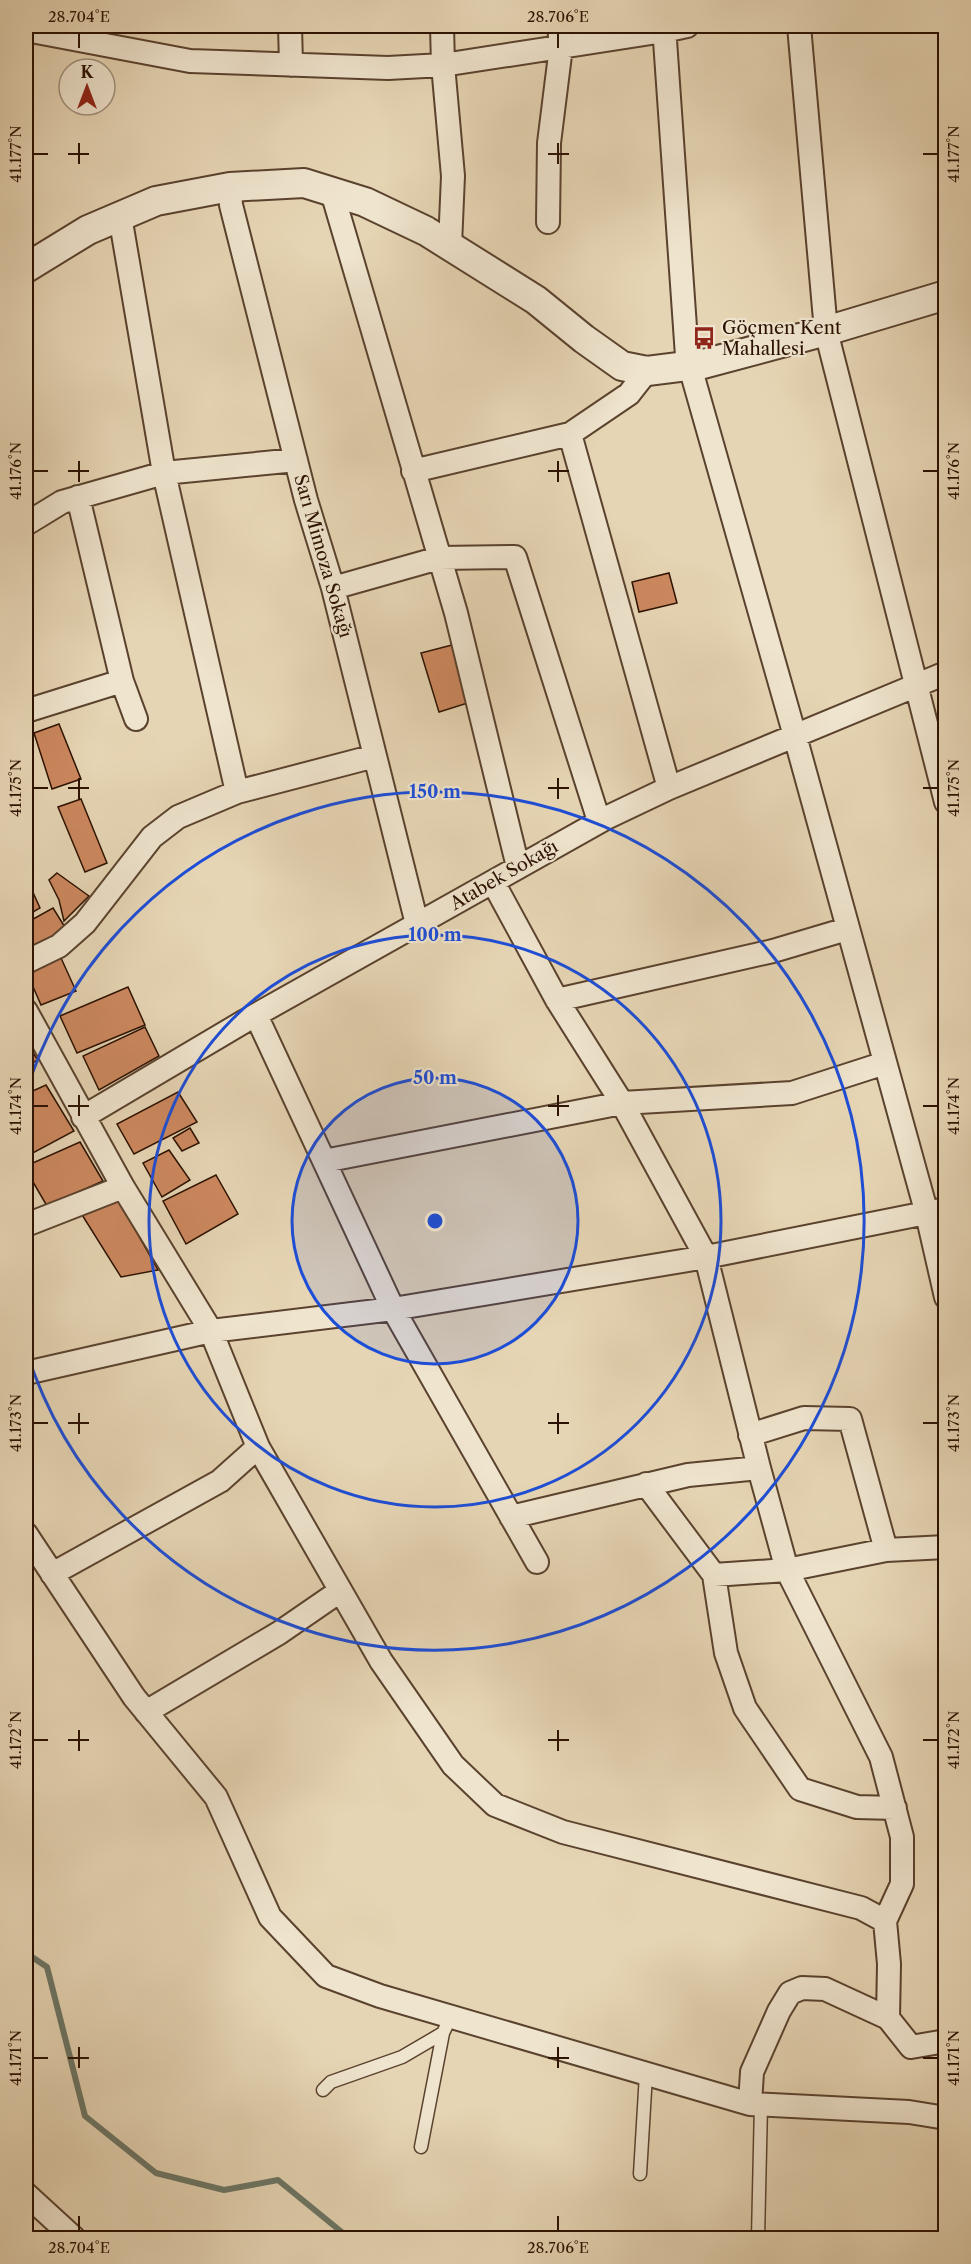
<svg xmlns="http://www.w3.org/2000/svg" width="971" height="2264" font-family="'Libre Caslon Text',serif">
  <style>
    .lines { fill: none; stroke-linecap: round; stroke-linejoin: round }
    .stream { stroke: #6c7666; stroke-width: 6 }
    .building { fill: #cd885f; stroke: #2b1101; stroke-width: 1.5 }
    .service-casing { stroke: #5a422e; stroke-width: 15 }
    .minor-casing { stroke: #5a422e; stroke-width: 26 }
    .tertiary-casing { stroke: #5a422e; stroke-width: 32 }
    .service { stroke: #efe4ce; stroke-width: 12 }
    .minor { stroke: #efe4ce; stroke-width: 22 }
    .tertiary { stroke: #efe4ce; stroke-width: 28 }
    .ticks { fill: none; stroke: #2b1101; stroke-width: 2 }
    .ring { fill: none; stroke: #1d4ed8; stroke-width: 3 }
    .labels { text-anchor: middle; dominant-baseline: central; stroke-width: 4.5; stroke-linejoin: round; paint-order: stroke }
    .poi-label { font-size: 18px; fill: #2b1101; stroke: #efe4ce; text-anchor: start }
    .street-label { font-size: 18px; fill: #2b1101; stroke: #efe4ce }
    .centre { fill: #1d4ed8; stroke: #efe4ce; stroke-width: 3 }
    .ring-label { font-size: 18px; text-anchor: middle; font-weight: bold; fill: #1d4ed8; stroke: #efe4ce; stroke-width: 4.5; stroke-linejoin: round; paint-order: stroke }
    .neatline { fill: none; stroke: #2b1101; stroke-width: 2 }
    .ticks-label { font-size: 15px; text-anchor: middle; fill: #2b1101 }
  </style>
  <rect width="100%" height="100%" fill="#e6d5b4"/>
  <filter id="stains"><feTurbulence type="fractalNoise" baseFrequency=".00333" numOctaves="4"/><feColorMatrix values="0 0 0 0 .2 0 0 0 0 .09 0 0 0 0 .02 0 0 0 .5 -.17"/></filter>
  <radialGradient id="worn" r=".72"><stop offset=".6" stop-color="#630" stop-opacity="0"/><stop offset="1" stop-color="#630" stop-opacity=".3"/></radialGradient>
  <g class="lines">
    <path class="stream" d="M26 1953 47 1967 85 2116 156 2173 224 2190 278 2180 349 2238"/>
  </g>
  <path class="building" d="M669 573 677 603 639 612 632 582Z
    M456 644 474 701 439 712 421 653Z
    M59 724 81 779 52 789 34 733Z
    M81 799 107 863 85 872 58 807Z
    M57 873 89 896 64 921 59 900 49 880Z
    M26 877 40 908 26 916Z
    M53 908 68 932 26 954V923Z
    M61 958 76 991 41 1005 27 973Z
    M128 987 145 1025 77 1053 60 1016Z
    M145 1027 159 1056 99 1090 83 1056Z
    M26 1043 38 1060 26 1066Z
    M46 1085 74 1131 29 1155 26 1150V1094Z
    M178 1092 197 1122 134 1154 117 1124Z
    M190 1128 199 1143 182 1151 173 1138Z
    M80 1142 103 1181 47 1206 26 1170V1166Z
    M169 1150 190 1180 162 1197 143 1163Z
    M216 1175 238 1214 186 1244 163 1201Z
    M115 1194 158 1270 121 1277 79 1210Z"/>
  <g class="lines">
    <g class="service-casing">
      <path id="service" d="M323 2090 331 2082 402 2057 443 2033 451 2016
        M421 2147 443 2033
        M640 2174 646 2074
        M758 2238 761 2104"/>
    </g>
    <g class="minor-casing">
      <path id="minor" d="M290 26 291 65
        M442 26 443 65 664 31 687 26
        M664 26 687 356 795 736 927 1214 946 1297
        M799 26 826 331 946 802
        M26 30 190 61 388 68 443 65 453 176 450 245
        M230 187 231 205 306 500 333 588 417 924
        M332 192 456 613 518 867
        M120 216 164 473 237 792
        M548 222 549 143 561 47 559 26
        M647 371 629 394 570 434 669 788
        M413 471 570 434
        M78 497 122 681 136 719
        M26 524 62 502 164 473 296 460
        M333 588 439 558 515 557 599 821
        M26 711 122 681
        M493 882 557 1000 622 1103 706 1257 759 1468 787 1570 881 1757 902 1837V1884L885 1921 889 1964 888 2018 911 2047 946 2041
        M26 962 59 946 85 923 152 837 178 817 237 792 375 756
        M557 1000 773 951 847 929
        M26 1011 123 1187 211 1331 258 1447 381 1661 453 1765 495 1805 563 1832 861 1908 885 1921
        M256 1015 393 1309 537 1562
        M83 1117 245 1021 608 817 669 788 946 673
        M324 1161 622 1103 792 1093 885 1063
        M26 1225 123 1187
        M26 1373 211 1331 393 1309 706 1257 946 1209
        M750 1435 804 1418 850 1419 886 1550
        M646 1484 714 1575 726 1653 745 1708 800 1789 857 1807 895 1808
        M511 1517 688 1475 759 1468
        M26 1534 134 1697 216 1797 270 1917 326 1976 380 1996 750 2104 909 2112 946 2118
        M52 1574 220 1481 258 1447
        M714 1575 787 1570 886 1550 946 1547
        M146 1712 279 1633 340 1591
        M750 2104 752 2072 779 2011 790 1993 802 1988 825 1989 888 2018
        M26 2194 74 2238"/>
    </g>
    <g class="tertiary-casing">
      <path id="tertiary" d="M26 268 88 230 156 201 230 187 304 183 365 202 426 231 536 300 584 339 622 366 647 371 703 364 826 331 946 295"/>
    </g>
    <use href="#service" class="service"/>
    <use href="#minor" class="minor"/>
    <use href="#tertiary" class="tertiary"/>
  </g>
  <path class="ticks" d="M79 33V48M558 33V48M79 143V164M558 143V164M33 154H48M68 154H89M548 154H569M923 154H938M79 461V482M558 461V482M33 471H48M68 471H89M548 471H569M923 471H938M79 778V799M558 778V799M33 788H48M68 788H89M548 788H569M923 788H938M79 1095V1116M558 1095V1116M33 1106H48M68 1106H89M548 1106H569M923 1106H938M79 1413V1434M558 1413V1434M33 1423H48M68 1423H89M548 1423H569M923 1423H938M79 1730V1751M558 1730V1751M33 1740H48M68 1740H89M548 1740H569M923 1740H938M79 2047V2068M558 2047V2068M33 2058H48M68 2058H89M548 2058H569M923 2058H938M79 2216V2231M558 2216V2231"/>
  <circle cx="435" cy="1221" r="143" fill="#1d4ed8" fill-opacity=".12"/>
  <g class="ring">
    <circle cx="435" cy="1221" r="143"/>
    <circle cx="435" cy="1221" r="286"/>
    <path d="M26 1092A429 429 0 1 1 26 1350"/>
  </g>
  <defs>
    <g id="bus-bare" transform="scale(1.8)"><path d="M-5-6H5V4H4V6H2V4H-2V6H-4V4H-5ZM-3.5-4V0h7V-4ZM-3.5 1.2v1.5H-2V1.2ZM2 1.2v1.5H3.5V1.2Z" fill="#8f2418" stroke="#efe4ce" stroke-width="2.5" paint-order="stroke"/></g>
  </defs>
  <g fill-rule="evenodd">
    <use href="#bus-bare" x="704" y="338"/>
  </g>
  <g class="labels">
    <g class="poi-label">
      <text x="722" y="328">Göçmen Kent<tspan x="722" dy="21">Mahallesi</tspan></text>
    </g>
    <g class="street-label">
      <text transform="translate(323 556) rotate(74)">Sarı Mimoza Sokağı</text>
      <text transform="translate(504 875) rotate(-30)">Atabek Sokağı</text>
    </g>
  </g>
  <circle cx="435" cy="1221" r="9" class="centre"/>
  <g class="ring-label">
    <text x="435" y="798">150 m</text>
    <text x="435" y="941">100 m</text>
    <text x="435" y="1084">50 m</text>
  </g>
  <rect width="971" height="2264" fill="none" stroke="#e6d5b4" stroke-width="66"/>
  <g transform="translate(87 87)"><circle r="28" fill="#efe4ce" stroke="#a1907c" stroke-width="1.5"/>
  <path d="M0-4.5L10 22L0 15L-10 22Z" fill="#8f2418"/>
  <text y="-9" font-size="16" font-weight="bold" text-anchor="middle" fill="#2b1101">K</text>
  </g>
  <rect x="33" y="33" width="905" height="2198" class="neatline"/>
  <g class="ticks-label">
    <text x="79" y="22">28.704°E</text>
    <text x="558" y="22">28.706°E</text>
    <text transform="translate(16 154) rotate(-90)" y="5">41.177°N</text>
    <text transform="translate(954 154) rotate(-90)" y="5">41.177°N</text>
    <text transform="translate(16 471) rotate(-90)" y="5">41.176°N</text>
    <text transform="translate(954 471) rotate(-90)" y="5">41.176°N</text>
    <text transform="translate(16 788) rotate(-90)" y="5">41.175°N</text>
    <text transform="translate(954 788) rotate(-90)" y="5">41.175°N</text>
    <text transform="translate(16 1106) rotate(-90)" y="5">41.174°N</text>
    <text transform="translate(954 1106) rotate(-90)" y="5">41.174°N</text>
    <text transform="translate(16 1423) rotate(-90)" y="5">41.173°N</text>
    <text transform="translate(954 1423) rotate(-90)" y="5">41.173°N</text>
    <text transform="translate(16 1740) rotate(-90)" y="5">41.172°N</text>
    <text transform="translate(954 1740) rotate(-90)" y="5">41.172°N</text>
    <text transform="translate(16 2058) rotate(-90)" y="5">41.171°N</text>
    <text transform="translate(954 2058) rotate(-90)" y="5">41.171°N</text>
    <text x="79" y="2253">28.704°E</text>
    <text x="558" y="2253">28.706°E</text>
  </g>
  <rect width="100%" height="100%" filter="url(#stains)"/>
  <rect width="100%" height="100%" fill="url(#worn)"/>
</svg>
